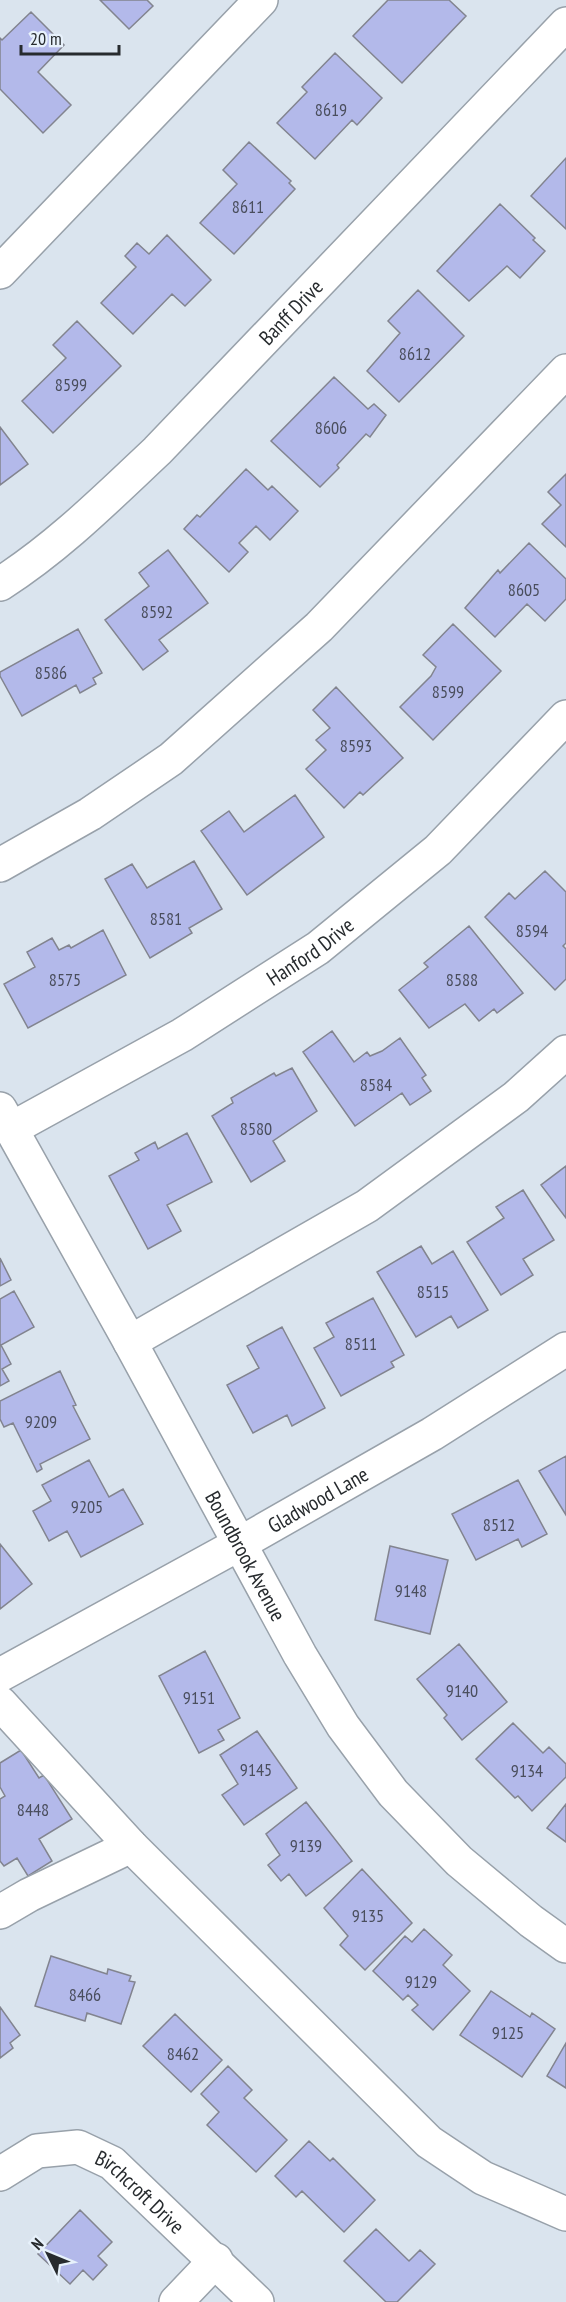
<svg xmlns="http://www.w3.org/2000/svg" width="566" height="2302" font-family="'PT Sans Narrow',sans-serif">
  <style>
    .building { fill: #b3b9ea; stroke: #82848f; stroke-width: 1.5 }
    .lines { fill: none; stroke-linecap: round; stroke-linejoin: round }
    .minor-casing { stroke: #98a1aa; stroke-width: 36 }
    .minor { stroke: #fff; stroke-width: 33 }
    .labels { text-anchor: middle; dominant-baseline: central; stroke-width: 6; stroke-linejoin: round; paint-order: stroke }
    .number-label { font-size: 18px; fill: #4a4e5d }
    .street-label { font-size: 21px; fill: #272b2e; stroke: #e7f1fb }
  </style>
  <rect width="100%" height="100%" fill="#dae4ee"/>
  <path class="building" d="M100 0H147L153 6 129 29Z
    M388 0H449L466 16 402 83 353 36Z
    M31 12 64 45 38 72 71 105 43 133 0 89V38L2 40Z
    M335 53 382 98 357 125 352 120 315 159 277 123 307 92 302 87Z
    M249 142 291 181 289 183 295 189 234 254 200 223 237 184 223 170Z
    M566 158V229L531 196Z
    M500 204 535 238 533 240 545 251 520 278 507 266 469 301 437 271Z
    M167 235 211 280 185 306 172 294 133 334 101 303 136 267 125 256 137 243 149 254Z
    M418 290 464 336 399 402 367 371 400 333 388 321Z
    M77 321 121 366 53 433 22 401 66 358 53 345Z
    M334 377 368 409 374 404 386 415 370 437 366 434 337 465 339 468 320 487 271 441Z
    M0 427 28 464 0 485Z
    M246 469 268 490 272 486 298 511 270 540 256 526 239 543 248 552 229 572 184 529 197 515 200 517Z
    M566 474V547L542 524 561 505 548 492Z
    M529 543 566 579V599L545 621 527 604 495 637 465 608 498 570 500 573Z
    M168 550 208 603 159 640 168 651 143 670 105 620 149 586 139 573Z
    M453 624 501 671 433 740 400 707 431 676 436 667 423 655Z
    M78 629 102 673 93 678 96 684 80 693 76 685 22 716 0 676V672Z
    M336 687 403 758 363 795 360 792 344 808 306 769 326 750 316 740 330 728 313 710Z
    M295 795 324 837 247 895 201 831 229 811 244 832Z
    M194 861 222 909 189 928 192 933 150 958 105 879 132 864 147 888Z
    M545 871 566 892V943L563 946 566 949V979L555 990 485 917 509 893 515 899Z
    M469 926 523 993 497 1013 494 1009 479 1021 465 1004 429 1028 399 990 428 967 424 963Z
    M103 930 126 975 28 1028 4 984 35 967 27 952 52 938 59 950 69 945 71 948Z
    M332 1031 354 1062 367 1052 370 1056 382 1051 400 1038 426 1075 422 1078 431 1091 410 1105 402 1093 355 1126 303 1052Z
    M292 1068 317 1111 273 1141 285 1161 251 1182 212 1116 233 1103 231 1098 274 1073 276 1076Z
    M187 1133 212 1182 167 1205 181 1231 148 1249 109 1176 139 1160 135 1153 155 1142 158 1149Z
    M566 1166V1218L541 1185Z
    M523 1190 554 1240 523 1259 533 1275 501 1295 467 1242 504 1218 496 1207Z
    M421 1246 432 1264 453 1251 488 1310 458 1328 451 1316 416 1337 377 1272Z
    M0 1258 11 1280 0 1286Z
    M14 1291 34 1327 1 1345 11 1364 2 1369 9 1381 0 1386V1299Z
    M373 1298 404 1355 391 1362 394 1367 341 1396 314 1348 334 1337 326 1323Z
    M282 1327 325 1408 292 1426 287 1415 253 1433 227 1385 259 1368 247 1346Z
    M60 1371 76 1405 73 1406 90 1439 40 1464 42 1469 37 1472 13 1423 4 1427 0 1419V1401Z
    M566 1456V1515L539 1471Z
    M89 1460 109 1497 123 1489 143 1524 81 1557 67 1531 49 1541 33 1511 51 1501 42 1485Z
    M518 1480 547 1534 522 1547 518 1539 476 1560 452 1514Z
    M0 1544 32 1584 0 1609Z
    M390 1546 448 1560 430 1634 375 1620Z
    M459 1644 507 1702 462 1740 444 1718 447 1715 417 1679Z
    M205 1651 240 1718 218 1730 224 1740 199 1753 159 1676Z
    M513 1723 543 1753 549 1747 566 1764V1777L532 1811 518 1796 515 1798 476 1759Z
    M257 1731 297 1788 244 1825 222 1795 238 1784 220 1755Z
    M21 1750 39 1778 44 1775 72 1819 39 1839 52 1861 28 1876 17 1858 4 1866 0 1861V1799L5 1796 0 1787V1763Z
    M306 1802 352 1861 306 1896 289 1874 281 1881 268 1865 280 1855 266 1834Z
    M566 1804V1842L547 1828Z
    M362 1869 412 1923 365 1970 340 1945 348 1936 324 1908Z
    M424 1929 452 1955 443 1965 470 1991 433 2030 412 2010 418 2005 408 1995 403 2000 373 1971 405 1936 412 1942Z
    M51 1956 107 1974 108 1969 131 1976 129 1981 135 1982 121 2024 87 2013 85 2021 35 2006Z
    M491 1991 530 2017 532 2013 555 2029 522 2077 460 2035Z
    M0 2007 20 2035 10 2043 13 2048 0 2058Z
    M175 2014 222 2060 191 2092 143 2046Z
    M566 2043V2088L547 2076Z
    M228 2066 252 2090 244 2098 287 2140 256 2172 207 2125 219 2112 201 2094Z
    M309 2141 330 2161 333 2158 375 2200 344 2232 302 2191 296 2197 275 2176Z
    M80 2210 112 2242 98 2256 107 2265 93 2280 83 2270 70 2284 38 2254Z
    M376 2229 409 2261 420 2250 435 2264 397 2302H386L344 2261Z"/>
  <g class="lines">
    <g class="minor-casing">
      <g id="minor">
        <path d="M0 272 261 0"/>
        <path id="s1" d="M0 584C58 547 107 498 157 451L566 24"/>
        <path d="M0 865 90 814 171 759 319 627 566 371"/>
        <path id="s2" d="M0 1109 130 1342 300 1655 343 1726 393 1793 459 1861 531 1921 566 1946"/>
        <path id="s3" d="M11 1129 182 1035 318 948 438 850 566 717"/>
        <path d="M130 1342 367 1206 516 1097 566 1052"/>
        <path id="s4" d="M0 1675 241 1543 432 1434 566 1349"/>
        <path d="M0 1703 131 1846 429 2142 483 2178 566 2214"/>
        <path d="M0 1912 29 1895 131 1846"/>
        <path id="s5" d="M0 2174 37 2151 78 2147 112 2163 257 2302"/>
        <path d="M176 2302 216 2260"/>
      </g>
    </g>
    <use href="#minor" class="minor"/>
  </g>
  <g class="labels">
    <g class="number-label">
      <text x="331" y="109">8619</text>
      <text x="248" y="206">8611</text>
      <text x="415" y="353">8612</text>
      <text x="71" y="384">8599</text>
      <text x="331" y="427">8606</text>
      <text x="524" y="589">8605</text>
      <text x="157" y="611">8592</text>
      <text x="51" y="672">8586</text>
      <text x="448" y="691">8599</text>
      <text x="356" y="745">8593</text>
      <text x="166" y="918">8581</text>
      <text x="532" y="930">8594</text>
      <text x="65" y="979">8575</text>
      <text x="462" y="979">8588</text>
      <text x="376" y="1084">8584</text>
      <text x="256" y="1128">8580</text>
      <text x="433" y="1291">8515</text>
      <text x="361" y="1343">8511</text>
      <text x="41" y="1421">9209</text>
      <text x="87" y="1506">9205</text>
      <text x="499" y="1524">8512</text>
      <text x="411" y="1590">9148</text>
      <text x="462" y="1690">9140</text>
      <text x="199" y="1697">9151</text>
      <text x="256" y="1769">9145</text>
      <text x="527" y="1770">9134</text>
      <text x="33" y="1809">8448</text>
      <text x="306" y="1845">9139</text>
      <text x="368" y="1915">9135</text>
      <text x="421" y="1981">9129</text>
      <text x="85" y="1994">8466</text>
      <text x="508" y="2032">9125</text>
      <text x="183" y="2053">8462</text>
    </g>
    <g class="street-label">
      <text stroke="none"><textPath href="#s1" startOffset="399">Banff Drive</textPath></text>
      <text stroke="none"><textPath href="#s3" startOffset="348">Hanford Drive</textPath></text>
      <text stroke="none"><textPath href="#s4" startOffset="363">Gladwood Lane</textPath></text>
      <text stroke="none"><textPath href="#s2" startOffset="510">Boundbrook Avenue</textPath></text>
      <text stroke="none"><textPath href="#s5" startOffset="162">Birchcroft Drive</textPath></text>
    </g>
  </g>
  <g transform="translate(48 2254) rotate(313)" stroke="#e7f1fb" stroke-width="4.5" paint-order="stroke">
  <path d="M0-4.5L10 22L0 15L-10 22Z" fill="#272b2e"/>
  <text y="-9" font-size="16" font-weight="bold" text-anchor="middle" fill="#272b2e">N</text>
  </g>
  <path d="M21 45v9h98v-9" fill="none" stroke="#272b2e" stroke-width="3"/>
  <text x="30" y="45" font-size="18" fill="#272b2e" stroke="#e7f1fb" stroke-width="4.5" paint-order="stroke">20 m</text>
</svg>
